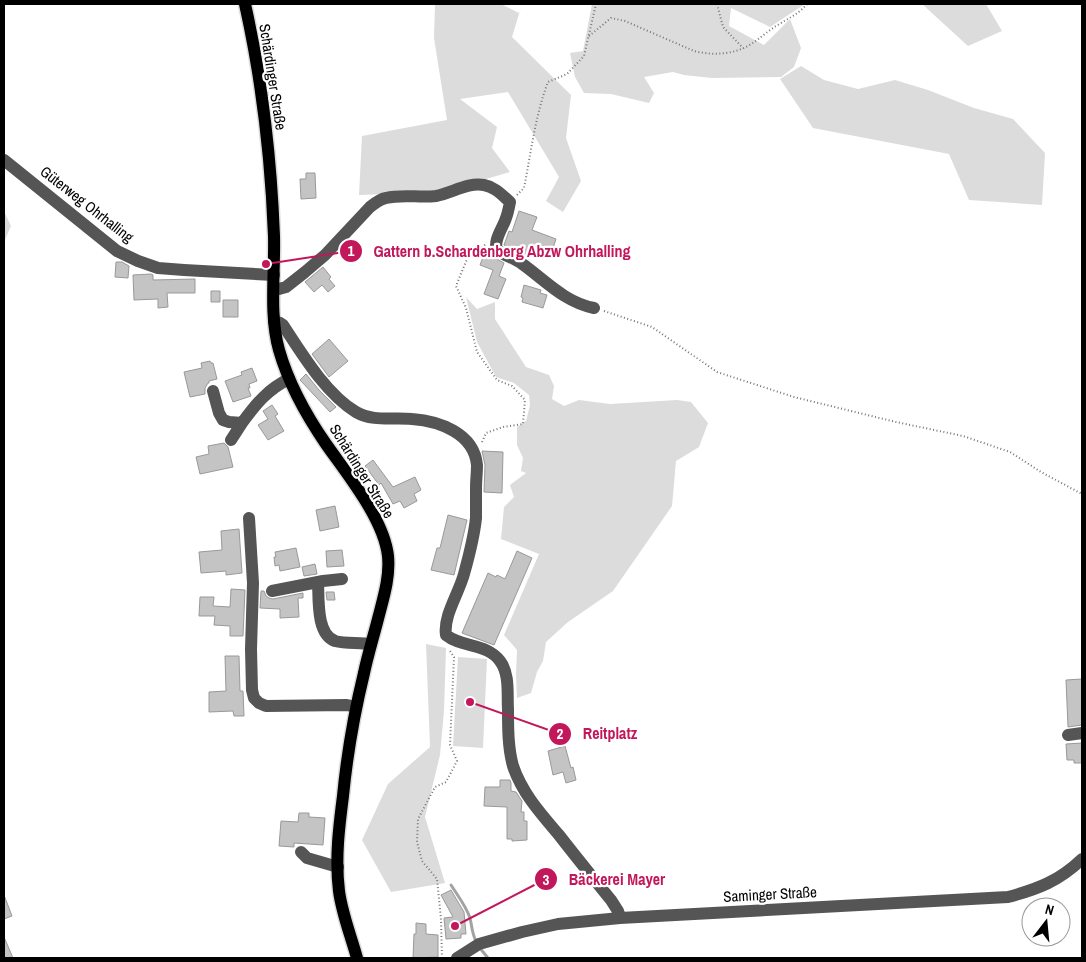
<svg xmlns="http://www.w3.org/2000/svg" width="1086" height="962" font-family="'Archivo Narrow',sans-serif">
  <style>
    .green { fill: #dcdcdc }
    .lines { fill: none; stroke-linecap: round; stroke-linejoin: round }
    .stream { stroke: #a3a3a3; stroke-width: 3 }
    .building { fill: #c4c4c4; stroke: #999 }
    .major-casing { stroke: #dbdbdb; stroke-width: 15 }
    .path { stroke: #777; stroke-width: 2; stroke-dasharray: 1 2.5; stroke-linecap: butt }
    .minor { stroke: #555; stroke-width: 12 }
    .major { stroke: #000; stroke-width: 12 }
    .labels { text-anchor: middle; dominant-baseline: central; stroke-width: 4.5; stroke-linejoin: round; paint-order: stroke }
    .street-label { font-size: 15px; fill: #000; stroke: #fff }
    .leader { fill: none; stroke: #c2185b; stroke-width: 2 }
    .callout-dot { fill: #c2185b; stroke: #fff; stroke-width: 2 }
    .mark-label { font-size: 15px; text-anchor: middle; font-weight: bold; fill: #fff }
    .callout-label { font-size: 16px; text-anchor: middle; font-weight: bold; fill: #c2185b; stroke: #fff; stroke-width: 4.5; stroke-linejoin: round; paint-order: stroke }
  </style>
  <rect width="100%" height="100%" fill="#fff"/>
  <path class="green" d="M435 4H501L519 13 522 4 512 37 571 95 566 138 581 181 563 212 546 201 559 177 508 92 460 99 497 127 492 148 510 172 441 192 359 195 362 136 447 120 434 38Z
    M592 4H804L802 6 770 27 731 8 729 26 764 45 790 19 801 48 794 67 781 77 712 78 684 75 673 72 644 77 654 93 649 103 611 94 584 93 575 77 570 53 583 51Z
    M922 4H986L1002 31 968 46Z
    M801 66 824 80 858 89 895 80 928 90 974 108 1013 119 1045 153 1042 205 969 200 949 154 813 128 780 79Z
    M4 211 11 226 4 242Z
    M466 297 477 309 495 302V319L526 367 549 375 554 386 552 399 564 406 579 400 610 404 677 400 691 402 708 423 699 447 676 461 672 506 613 591 568 622 546 642 543 661 537 672 531 693 517 698 516 674 517 650 504 635 539 554 501 539 504 507 514 497 510 485 526 473 521 471 523 458 517 445V427L526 421 530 405 529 395 514 383 496 377 477 342Z
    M426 644 446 648 444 711 440 755 425 817 445 883 391 892 362 840 388 784 430 747Z
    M458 657 487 659 483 748 453 746Z"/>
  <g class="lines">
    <path class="stream" d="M451 885C458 896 466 906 470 918 472 926 472 934 476 941
      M479 947 488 958"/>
  </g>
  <path class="building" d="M306 173H315L316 198 301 199 300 179H306Z
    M519 211 537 217 532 230 556 239 551 254 534 247 529 259 504 245 509 231 512 232Z
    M486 249 489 250 493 257 504 263 499 276 506 279 498 299 484 294 493 270 480 265Z
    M116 262H122L129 266 128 278 115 277Z
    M323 267 331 277 329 279 335 286 328 292 322 285 314 292 305 282Z
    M151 274 153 275V280L195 279V293H167L168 307 158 308V299L134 300 133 275Z
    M524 285 541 290 540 293 547 295 543 308 522 302 523 298 521 297Z
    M211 291H220V302H211Z
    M223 300H238V317H223Z
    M329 339 348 361 329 377 312 354Z
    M210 361 211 363H213L217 379 209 381V383H208L205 388V394L190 397 184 372 202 368 201 363Z
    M252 368 257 381 249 384 250 388H248L251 396 233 402 225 381 242 375 241 372Z
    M306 374 319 390 336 407 330 412 300 380Z
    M272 405 278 414 275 416 284 431 268 440 258 425 268 419 263 411Z
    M224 443 228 447 233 467 200 474 196 457 209 454 208 446Z
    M482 451 503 452 502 493 484 492 485 465Z
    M373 460 393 487 415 477 421 490 414 494 417 501 404 508 400 501 393 504 381 483 379 485 365 466Z
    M335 506 339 527 320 531 316 510Z
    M448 515 467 520 454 575 431 570 437 548H440Z
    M239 529 242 573 226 575V571L201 573 199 552 222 550 221 531Z
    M296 548 300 567 280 571 279 565 275 566 274 557H276L275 552Z
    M342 550 344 566 327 567 326 551Z
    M517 551 532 558 494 645 462 633 488 573 496 577 497 575 505 579Z
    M315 564 317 574 304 576 302 567Z
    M231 589 245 590 243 636H230V626L214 625 215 616H199L200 597H214L213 606 230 607Z
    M261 591H264L266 596 269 598 273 599 303 593V598H298L299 617 280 618V609L260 608Z
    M326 592H334L335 600H327Z
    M225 656H239L240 691H243L244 716H234L233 711 209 712V692L226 691Z
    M1082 679V725L1068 727 1066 680Z
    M1082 743V763H1074V760H1067L1066 744Z
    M565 746 571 768 573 767 576 780 566 783 563 772 553 775 548 751Z
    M500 780H510L511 783V791L516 792 522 801 521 812H524V821H527V840L512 841V839H507V807L484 806 485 787H500Z
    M299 813H309V817L325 818 323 845 294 843V847L279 846 281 821 298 822Z
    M451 890 464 912 466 934H461V938L446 939 444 918 453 917 441 895Z
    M4 895 12 916 4 919Z
    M416 923 426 924V934L438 935V957L413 958 414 934H416Z
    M4 937 13 958H4Z"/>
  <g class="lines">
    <g class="major-casing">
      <path id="major" d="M245 4C262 80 271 158 274 236 275 274 269 314 279 350 289 385 306 415 326 444 347 474 384 519 388 556 390 576 384 596 379 615 374 635 368 654 364 673 354 714 347 755 343 796 339 827 335 859 339 891 342 914 351 936 357 958"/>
    </g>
    <path class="path" d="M717 4 723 27 743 48
      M589 36 611 18 625 21 694 51C710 55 728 55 744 48 755 43 765 33 776 26 787 19 799 14 807 4
      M517 195 524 188C531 153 535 116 548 82L567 74 584 56 596 4
      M604 311 652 327 717 372 794 397 896 422 963 436 1010 452 1041 472 1082 494
      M482 442 486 433 503 427 523 424 525 400 512 386 497 380 477 352 466 308 456 286 467 259 486 244
      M442 958 441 919 437 879 422 861 417 842 418 819 435 787 446 782 457 761 450 745 454 657 450 651"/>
    <path class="minor" d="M4 160 117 251 138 261 158 268 184 270 274 275
      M274 289H279L286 287 305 272 325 255 370 207C375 203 380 199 386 198 402 194 420 198 436 196 452 193 468 182 484 185 495 187 502 195 510 202 509 207 508 213 506 218 503 228 493 240 497 250 504 255 513 258 521 263 545 280 564 302 594 308
      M274 321 280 323 283 325C302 354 326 394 356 412 373 422 393 417 412 419 439 421 474 433 477 465 477 473 476 480 476 488 476 498 476 508 476 518 474 537 469 556 464 574 459 593 443 616 446 635 462 648 487 643 500 661 510 674 507 694 508 709 508 728 508 748 513 766 522 793 541 814 559 835 576 857 594 879 611 900L618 911 620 918
      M213 391 219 413 223 420 229 422 242 423C256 404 268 389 289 379
      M231 440 242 423
      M249 518 253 583 251 649 252 690 254 698 259 703 266 706 347 705 356 707
      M318 582C319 599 316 634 335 641 346 644 360 642 371 644
      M272 591 323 581 342 579
      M1068 735 1082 733
      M301 852 307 858 338 867
      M457 958 479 944 522 932 558 924 620 918 1008 897C1038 889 1059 881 1082 859"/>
    <use href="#major" class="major"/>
  </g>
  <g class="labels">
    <g class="street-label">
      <text transform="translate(273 77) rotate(81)">Schärdinger Straße</text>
      <text transform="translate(87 204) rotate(38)">Güterweg Ohrhalling</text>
      <text transform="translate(362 471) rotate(58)">Schärdinger Straße</text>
      <text transform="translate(770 894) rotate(-3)">Saminger Straße</text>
    </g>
  </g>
  <path class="leader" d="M266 264L351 251M470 702L560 734M455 926L546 879"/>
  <g class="callout-dot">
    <circle cx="266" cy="264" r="5"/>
    <circle cx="470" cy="702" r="5"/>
    <circle cx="455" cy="926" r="5"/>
    <circle cx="351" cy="251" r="12"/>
    <circle cx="560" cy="734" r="12"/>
    <circle cx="546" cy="879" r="12"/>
  </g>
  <g class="mark-label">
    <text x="351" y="256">1</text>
    <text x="560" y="739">2</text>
    <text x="546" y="885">3</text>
  </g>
  <g class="callout-label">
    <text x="502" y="257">Gattern b.Schardenberg Abzw Ohrhalling</text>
    <text x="610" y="739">Reitplatz</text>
    <text x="617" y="885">Bäckerei Mayer</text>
  </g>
  <rect width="1086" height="962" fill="none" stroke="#000000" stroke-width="10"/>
  <g transform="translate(1046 922) rotate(16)"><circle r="24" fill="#ffffff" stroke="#999999"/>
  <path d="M0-4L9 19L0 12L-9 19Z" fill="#000000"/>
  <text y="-8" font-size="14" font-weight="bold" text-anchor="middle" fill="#000000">N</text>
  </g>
</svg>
